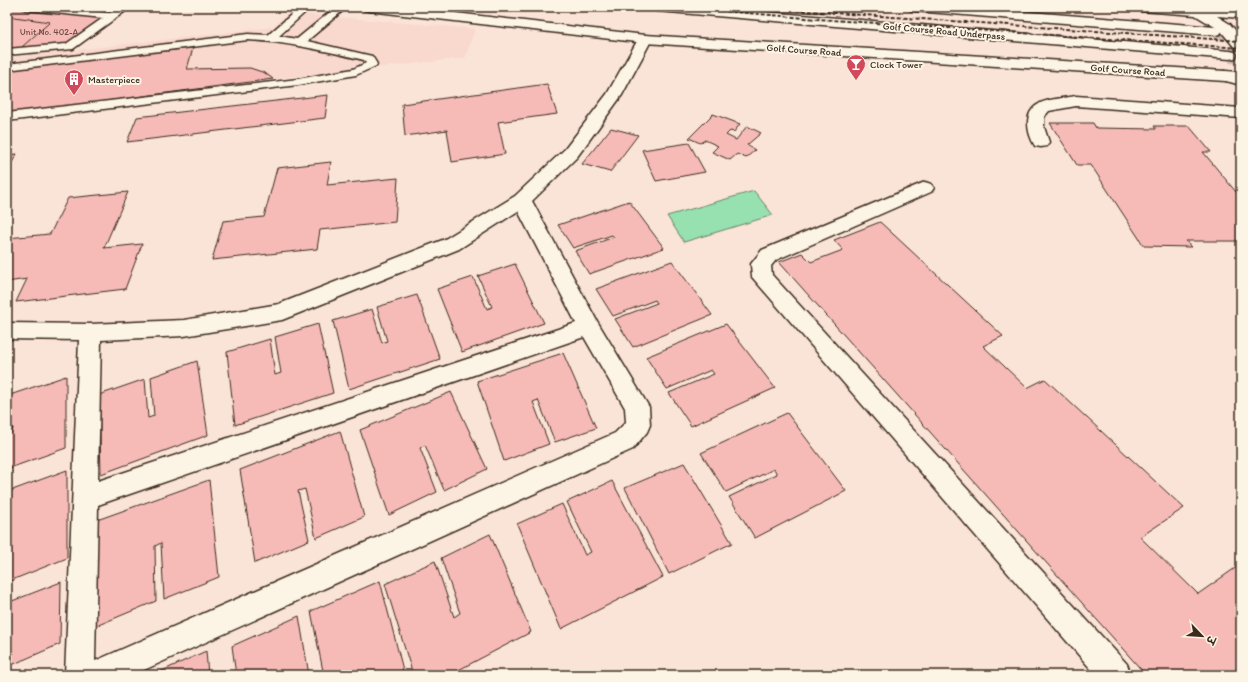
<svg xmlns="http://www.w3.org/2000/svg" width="1248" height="682" font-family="Itim,'Playpen Sans Deva',sans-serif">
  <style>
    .built { fill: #f9d8cd }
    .green { fill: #97e0af; stroke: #698566 }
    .building { fill: #f7bbb7; stroke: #3b2a1e }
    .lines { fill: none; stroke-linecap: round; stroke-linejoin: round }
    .secondary-tunnel { stroke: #d4bfb2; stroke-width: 16; stroke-dasharray: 16 8; stroke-linecap: butt }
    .service-casing { stroke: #3b2a1e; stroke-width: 3 }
    .minor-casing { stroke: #3b2a1e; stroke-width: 3 }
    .tertiary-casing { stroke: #3b2a1e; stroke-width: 3 }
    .secondary-casing { stroke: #3b2a1e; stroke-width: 3 }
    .service { fill: #fcf5e5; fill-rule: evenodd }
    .minor { fill: #fcf5e5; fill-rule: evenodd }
    .tertiary { fill: #fcf5e5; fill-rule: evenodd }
    .secondary { fill: #fcf5e5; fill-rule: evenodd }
    .rail { stroke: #3b2a1e; stroke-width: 2; stroke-dasharray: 4 2; stroke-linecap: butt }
    .labels { text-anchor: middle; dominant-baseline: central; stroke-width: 4; stroke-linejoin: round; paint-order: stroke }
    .far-number-label { font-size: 9px; fill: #6a4e44 }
    .far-street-label { font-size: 10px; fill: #3b2a1e; stroke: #fcf5e5 }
    .far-poi-label { font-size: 10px; fill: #3b2a1e; stroke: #fcf5e5; text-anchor: start }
  </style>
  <rect width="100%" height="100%" fill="#fae4d7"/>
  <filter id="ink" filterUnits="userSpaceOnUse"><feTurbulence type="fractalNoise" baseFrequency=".025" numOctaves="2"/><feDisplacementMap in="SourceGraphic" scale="8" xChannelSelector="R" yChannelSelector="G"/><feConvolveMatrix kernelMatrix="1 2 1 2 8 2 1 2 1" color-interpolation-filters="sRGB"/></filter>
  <g filter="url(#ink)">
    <path class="built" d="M289 13 475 29 465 58 273 79 7 114V58L273 27Z"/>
    <path class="green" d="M754 191 773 215 684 242 667 216Z"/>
    <path class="building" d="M7 7H12L111 17 72 46 7 50Z
      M7 16 50 22 14 54 7 55Z
      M193 48 187 69 250 68 265 73 273 79 7 114V68Z
      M547 84 557 114 498 122 505 154 452 162 447 130 405 136 402 104Z
      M328 95 325 118 127 142 137 117Z
      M713 114 740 124 734 132 730 131 726 135 736 140 747 126 761 133 747 145 755 150 746 158 737 154 730 160 712 152 718 146 705 140 700 143 689 138Z
      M1050 123H1093L1096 128 1156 129 1154 126H1189L1211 152H1203L1241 198V241H1186L1191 247 1144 246 1091 165H1077Z
      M611 128 638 135 610 172 582 164Z
      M689 143 705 172 656 181 642 150Z
      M17 154 7 171V155Z
      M331 162 327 185 398 178 395 222 320 230 317 249 212 260 223 221 264 217 277 168Z
      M128 192 104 248 142 244 125 289 16 302 27 279 7 282V238L50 234 68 198Z
      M629 201 664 248 589 274 575 251 614 237 612 235 573 248 558 225Z
      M880 222 1003 336 983 346 1027 388 1045 379 1184 508 1140 537 1198 594 1241 564V675H1146L779 262 802 253 811 262 843 250 834 240Z
      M672 261 712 315 633 347 615 319 657 303 655 300 613 316 596 289Z
      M515 264 544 323 462 352 437 289 473 277 487 309 492 307 478 276Z
      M417 295 440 359 349 389 333 321 372 309 382 343 387 341 377 307Z
      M318 324 333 393 235 425 227 352 270 339 275 375 281 373 275 337Z
      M726 324 775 388 691 426 669 393 714 374 711 370 667 389 646 357Z
      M563 353 596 428 555 442 538 400 533 402 549 444 504 461 477 381Z
      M197 361 208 435 101 474 99 395 145 379 148 418 154 416 151 377Z
      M66 376V448L7 469V434L12 432 13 428 7 430V396Z
      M451 392 487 469 444 490 425 445 420 448 437 492 389 515 360 430Z
      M787 413 846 491 755 538 729 497 777 474 774 469 726 492 701 453Z
      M340 431 364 517 316 538 305 489 298 491 309 540 255 563 240 470Z
      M684 463 732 543 669 574 625 488Z
      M67 470V558L7 582V492Z
      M209 480 219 577 164 599 161 543 155 546 156 601 96 626 97 520Z
      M612 481 663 577 561 629 517 524 562 504 585 555 591 552 567 502Z
      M490 534 531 632 449 675H413L385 584 435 561 454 617 460 613 441 558Z
      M380 581 403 670 391 675H315L323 671 311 611Z
      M61 582 60 644 7 667V603Z
      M299 616 309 675H236L232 646Z
      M206 651 208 675H153Z"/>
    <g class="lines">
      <path class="secondary-tunnel" d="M1215 31 1241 33
        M1230 55 1241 56"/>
      <g class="service-casing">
        <path id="service" d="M21 7H55L110 13 119 7H131L73 49 7 55V49L66 44 103 18 26 10Z
          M300 7H311L279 36 297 39 336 7H347L307 41 372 56 377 64 376 66 356 75 298 85 7 121V113L298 79 353 69 366 63 364 60C325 51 288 42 248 40L7 70V64L248 34 268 35Z"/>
      </g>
      <g class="minor-casing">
        <path id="minor" d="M645 35 650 36 652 39 622 95 577 157 532 201 597 321 649 407 650 425 647 432 633 449 133 675H65L79 340 7 339V323L90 324 184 320 279 304 445 239 515 196 565 149 607 94 640 36ZM518 211 576 323 98 481 101 340 184 336 282 320 459 249ZM584 337 625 408 626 422 615 433 95 661 98 505Z
          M1076 96 1241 108V118L1076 106 1049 111 1044 117V127L1049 142 1047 146 1041 147 1035 146C1027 133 1023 112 1039 104 1046 99 1066 98 1076 96Z
          M925 182 931 184 934 188 931 192 776 260 771 266 772 275 1127 664 1131 675H1096L752 277 751 264 762 250Z"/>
      </g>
      <g class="tertiary-casing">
        <path id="tertiary" d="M362 7H404L645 35 1241 72V82L645 43 369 11 364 10Z
          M1134 7H1200L1241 10V18L1217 16 1230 24 1241 37V50L1236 49 1220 30 1195 15 1141 11 1136 10Z"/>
      </g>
      <g class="secondary-casing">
        <path id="secondary" d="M650 7H706L1230 51 1235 52 1237 55 1235 58 1230 59 657 11 652 10Z
          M908 7H966L1215 27 1220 28 1222 31 1220 34 1215 35 915 11 910 10Z
          M1224 71 1241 75V85L1219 79 1216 76 1219 73Z"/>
      </g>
      <use href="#service" class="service"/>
      <use href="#minor" class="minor"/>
      <use href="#tertiary" class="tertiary"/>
      <use href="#secondary" class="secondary"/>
      <path class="rail" d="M678 7 817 19 1241 48
        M748 7 1241 41"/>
    </g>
  </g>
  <defs>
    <g id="bar-pin" transform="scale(1)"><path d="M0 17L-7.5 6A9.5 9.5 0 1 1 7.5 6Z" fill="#d1495b" stroke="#fcf5e5"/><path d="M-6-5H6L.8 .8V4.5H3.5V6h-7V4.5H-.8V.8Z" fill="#fff"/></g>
    <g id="building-pin" transform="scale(1)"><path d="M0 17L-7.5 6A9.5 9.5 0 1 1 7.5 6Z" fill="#d1495b" stroke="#fcf5e5"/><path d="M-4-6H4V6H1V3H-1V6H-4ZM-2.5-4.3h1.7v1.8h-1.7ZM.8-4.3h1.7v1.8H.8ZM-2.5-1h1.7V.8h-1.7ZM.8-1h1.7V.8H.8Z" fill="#fff"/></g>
  </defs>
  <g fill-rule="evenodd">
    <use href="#bar-pin" x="856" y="64"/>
    <use href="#building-pin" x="74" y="79"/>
  </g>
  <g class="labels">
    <g class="far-number-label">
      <text x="49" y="31">Unit No. 402-A</text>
    </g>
    <g class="far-street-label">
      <text transform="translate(944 31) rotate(5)">Golf Course Road Underpass</text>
      <text transform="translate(804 50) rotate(4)">Golf Course Road</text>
      <text transform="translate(1128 70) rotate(4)">Golf Course Road</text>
    </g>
    <g class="far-poi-label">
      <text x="870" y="64">Clock Tower</text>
      <text x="88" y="79">Masterpiece</text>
    </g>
  </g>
  <rect width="1248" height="682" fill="none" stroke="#fcf5e5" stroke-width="24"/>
  <rect x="12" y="12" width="1224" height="658" fill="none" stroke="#3b2a1e" stroke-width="1.5" filter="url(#ink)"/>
  <g transform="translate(1202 636) rotate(115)" stroke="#fcf5e5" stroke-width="3" paint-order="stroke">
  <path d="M0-3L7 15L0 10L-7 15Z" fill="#3b2a1e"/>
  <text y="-6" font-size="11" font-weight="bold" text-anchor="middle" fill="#3b2a1e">उ</text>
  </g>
</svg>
